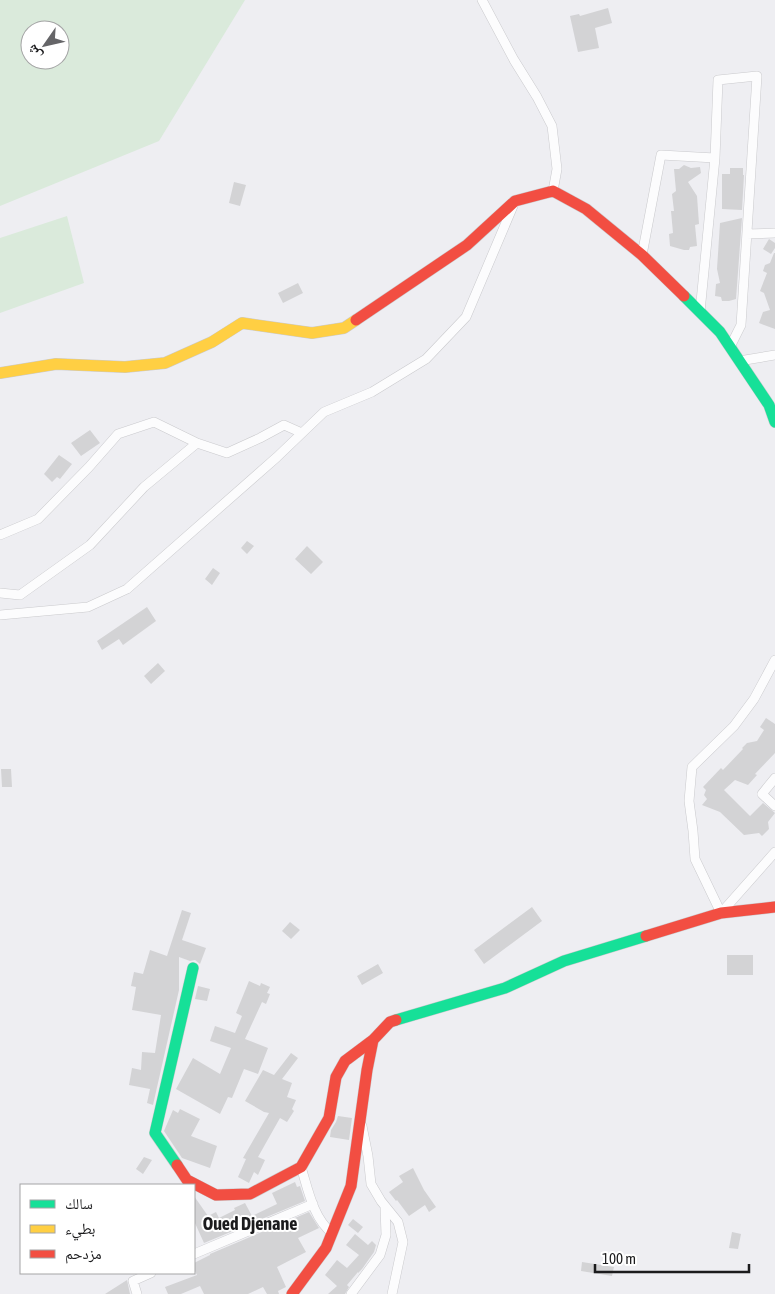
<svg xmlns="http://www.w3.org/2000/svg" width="775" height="1294" font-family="'Asap Condensed','Noto Naskh Arabic',sans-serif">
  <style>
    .green { fill: #daeadb; fill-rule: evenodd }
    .building { fill: #d3d3d5 }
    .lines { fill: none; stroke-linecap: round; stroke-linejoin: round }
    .street-casing { stroke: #cacacd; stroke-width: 10 }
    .fast-casing { stroke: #cacacd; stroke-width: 12 }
    .slow-casing { stroke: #cacacd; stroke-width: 12 }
    .jam-casing { stroke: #cacacd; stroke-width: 12 }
    .street { stroke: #fcfcfd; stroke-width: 9 }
    .fast { stroke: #16e098; stroke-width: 11 }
    .slow { stroke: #ffcf43; stroke-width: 11 }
    .jam { stroke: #f24e42; stroke-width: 11 }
    .labels { text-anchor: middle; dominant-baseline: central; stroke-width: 4; stroke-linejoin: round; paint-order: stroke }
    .quarter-label { font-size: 18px; font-weight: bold; fill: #1b1b1d; stroke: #fff }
  </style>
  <rect width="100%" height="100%" fill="#eeeef2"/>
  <path class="green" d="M0 0H245L159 141 0 206ZM30 30H60V60H30Z
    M67 216 84 283 0 313V238Z"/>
  <path class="building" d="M608 8 612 23 595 28 599 48 578 52 570 16 579 14 580 16Z
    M684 165 691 168 700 167 701 173 688 182 697 196 699 224 695 225 697 246 690 247 689 250H684L670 246 669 234 673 233 671 211H674L672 194 676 191 674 169H679Z
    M730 168H743V175H744L742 210 722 209V174H730Z
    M234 182 246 185 240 206 229 203Z
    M742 218 736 299 729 301H722L721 297 715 296 716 284 720 283 717 269 720 223Z
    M769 239 775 243V248L771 254 763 249Z
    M774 253H775V329L759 323 763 312 770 310 764 293 760 291 767 273 763 271 765 265 770 263Z
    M298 283 303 293 283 303 278 293Z
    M90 430 100 443 81 456 71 443Z
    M59 455 72 464 60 479 57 477 52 482 44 474Z
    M247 541 254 546 247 554 241 548Z
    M307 546 323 562 311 574 295 559Z
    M213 568 220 573 212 585 205 579Z
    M147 607 156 621 123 645 119 639 102 650 97 641Z
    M158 663 165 671 151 684 144 676Z
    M766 718 775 724V753L755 774 757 775 748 785 735 780 724 790 750 816 763 803 775 813 768 822 769 829 762 836 759 833 744 835 720 812 702 805 707 799 704 795 706 790 703 787 721 768 723 770 743 749 742 748 747 743 757 741 764 730 760 727Z
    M1 769H11L12 787H2Z
    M532 907 542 921 484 964 474 950Z
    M182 910 191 913 182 940 206 948 200 964 195 960 190 961 179 957V990L153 1105 147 1103 150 1089 129 1085 132 1068 141 1070 142 1052 155 1053 161 1015 132 1010 136 987 131 986 134 972 143 974 150 950 167 956Z
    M290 922 300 930 291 939 282 931Z
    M727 955H753V975H727Z
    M378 964 383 973 362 985 357 976Z
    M249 981 260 986 261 983 270 987 267 993 270 994 266 1004 262 1002 245 1039 268 1048 258 1074 244 1069 232 1098 228 1097 220 1114 176 1089 193 1058 220 1074 231 1048 210 1041 215 1026 235 1033 242 1016 236 1013Z
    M198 986 210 989 207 1001 195 999Z
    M291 1053 298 1058 282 1079 292 1083 287 1097 296 1100 292 1109 294 1111 287 1122 280 1118 258 1157 265 1160 258 1175 254 1172 249 1183 238 1177 246 1159 243 1158 269 1113 264 1112 245 1101 263 1070 274 1075Z
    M180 1109 200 1119 191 1136 217 1146 210 1168 182 1158 164 1131 173 1110 178 1113Z
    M338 1116 352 1118 349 1140 330 1137 331 1130 336 1122Z
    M144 1157 152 1160 143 1174 136 1169Z
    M413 1168 424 1190 436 1207 429 1212 425 1205 409 1216 397 1200 396 1201 389 1192 403 1182 399 1176Z
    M295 1182 297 1187 300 1186 305 1201 204 1243 194 1221V1196L208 1216 216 1212 219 1218 235 1210 234 1208 245 1203 252 1216 277 1204 272 1193Z
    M309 1212 319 1228 298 1238 306 1252 277 1267 286 1287 278 1291 279 1294H267L263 1287 248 1294H204L200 1286 181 1294H168L165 1287 197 1275 194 1269V1263L210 1255V1254Z
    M353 1219 363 1227 358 1233 348 1225Z
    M732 1232 741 1234 738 1249 729 1248Z
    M355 1234 368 1245 372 1241 376 1245 374 1252 362 1269 358 1273V1272L347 1285 349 1287 345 1294H328L337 1286 325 1275 337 1260 347 1268 359 1255 346 1245Z
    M582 1262 614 1267 612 1276 581 1271Z
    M127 1280 130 1294H105Z"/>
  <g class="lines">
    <g class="street-casing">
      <path id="street" d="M482 0 514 60 537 97 552 126 557 169 553 191
        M715 158 718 80 757 76 741 325 730 347
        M747 234 775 233
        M642 255 661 155 715 158 700 312
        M739 361 775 355
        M0 535 38 519 89 467 118 434 154 422 197 443 227 453 260 438 284 425 302 433
        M0 593 20 595 90 545 144 487 197 443
        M0 615 88 607 127 589 277 457 324 412 372 392 426 359 466 317 513 206
        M775 660 754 699 734 726 692 767 689 801 693 831 695 859 721 913 775 852
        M775 778 762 794 775 806
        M362 1126 368 1156 371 1184 381 1201 398 1222 403 1242 392 1294
        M301 1167C308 1189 313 1218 332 1233
        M194 1254 313 1204
        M137 1294 133 1281 151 1273
        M351 1294 380 1255 386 1235 385 1207"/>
    </g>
    <g class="fast-casing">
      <path id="fast" d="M684 296 720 332 769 405 775 422
        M396 1020 505 988 564 961 646 936
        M177 1165 155 1133 193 968"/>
    </g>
    <g class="slow-casing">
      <path id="slow" d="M0 373 56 364 125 367 165 363 212 342 242 323 312 333 344 328 356 320"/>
    </g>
    <g class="jam-casing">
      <path id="jam" d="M356 320 467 245 515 201 553 191 586 209 642 255 684 296
        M646 936 721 913 775 907
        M177 1165 187 1180 216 1195 250 1194 301 1167 329 1118 336 1077 345 1061 373 1040
        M292 1294 326 1248 351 1186 367 1070 373 1040 390 1022 396 1020"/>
    </g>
    <use href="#street" class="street"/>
    <use href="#fast" class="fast"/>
    <use href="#slow" class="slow"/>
    <use href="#jam" class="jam"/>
  </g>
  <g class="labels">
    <g class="quarter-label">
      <text x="250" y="1223">Oued Djenane</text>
    </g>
  </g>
  <rect x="20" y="1184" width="175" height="90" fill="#ffffff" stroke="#a4a4a5"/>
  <rect x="30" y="1200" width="25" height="8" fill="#16e098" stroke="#a4a4a5"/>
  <text x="65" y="1209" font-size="15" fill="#1b1b1d">سالك</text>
  <rect x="30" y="1225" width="25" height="8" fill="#ffcf43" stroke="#a4a4a5"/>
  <text x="65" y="1234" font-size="15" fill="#1b1b1d">بطيء</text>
  <rect x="30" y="1250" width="25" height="8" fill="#f24e42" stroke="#a4a4a5"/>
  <text x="65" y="1259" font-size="15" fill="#1b1b1d">مزدحم</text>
  <g transform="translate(45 45) rotate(236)"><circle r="24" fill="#ffffff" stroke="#a4a4a5"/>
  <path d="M0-4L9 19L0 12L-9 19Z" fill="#656568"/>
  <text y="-8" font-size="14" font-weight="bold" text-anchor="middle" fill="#1b1b1d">ش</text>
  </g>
  <path d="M595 1264v8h154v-8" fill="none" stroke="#1b1b1d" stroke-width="2.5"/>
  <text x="602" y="1264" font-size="15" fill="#1b1b1d" stroke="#ffffff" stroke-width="4" paint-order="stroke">100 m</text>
</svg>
